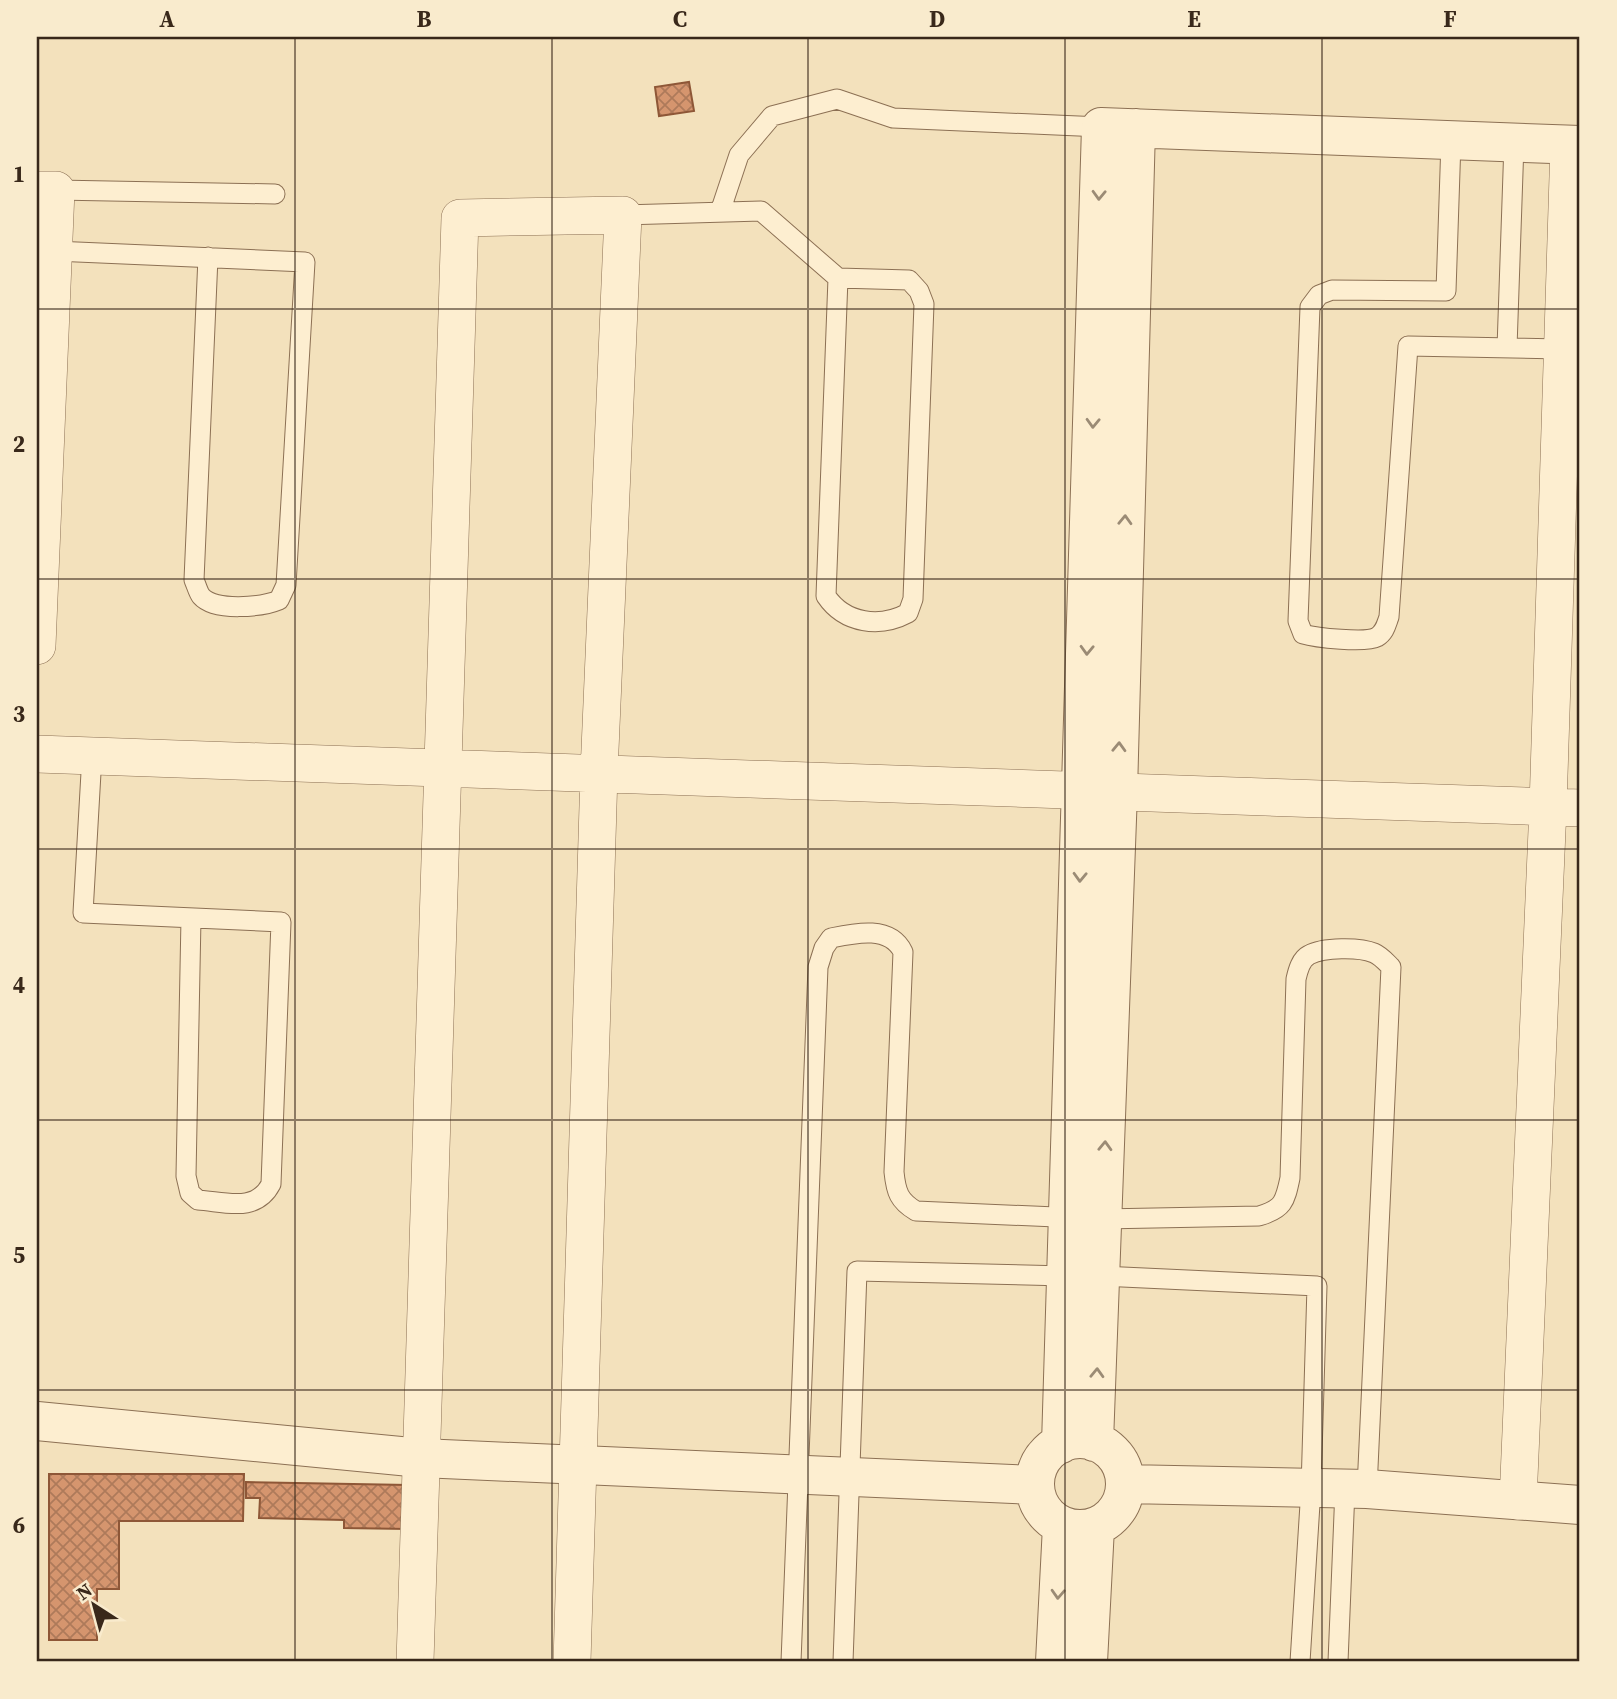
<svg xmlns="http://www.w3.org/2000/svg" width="1617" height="1699" font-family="'Source Serif 4',serif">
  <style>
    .building { fill: url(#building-cross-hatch); stroke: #8e5737; stroke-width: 2 }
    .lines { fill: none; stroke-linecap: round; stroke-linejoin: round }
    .service-casing { stroke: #8c7054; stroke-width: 21 }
    .minor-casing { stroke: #8c7054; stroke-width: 38 }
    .tertiary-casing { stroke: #8c7054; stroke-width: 40 }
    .service { stroke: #fdeed0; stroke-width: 19 }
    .minor { stroke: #fdeed0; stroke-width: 37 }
    .tertiary { stroke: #fdeed0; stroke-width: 38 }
    .oneway { stroke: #9b8b75 }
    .grid { fill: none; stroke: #39281a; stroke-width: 2; stroke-opacity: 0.55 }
    .neatline { fill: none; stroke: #39281a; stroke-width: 2.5 }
    .grid-label { font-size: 23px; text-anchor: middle; font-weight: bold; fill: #39281a }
  </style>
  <defs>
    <pattern id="building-cross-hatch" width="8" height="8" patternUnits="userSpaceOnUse" patternTransform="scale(1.75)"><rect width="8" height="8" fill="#d5956e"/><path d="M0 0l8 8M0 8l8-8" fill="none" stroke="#ae7a5a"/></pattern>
  </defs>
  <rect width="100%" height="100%" fill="#f3e1bc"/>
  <path class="building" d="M689 82 694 111 659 116 655 87Z
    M49 1474H244L243 1521H119V1589H97V1640H49Z
    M246 1482 408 1485 407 1529 344 1528V1520L259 1518 260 1498H246Z"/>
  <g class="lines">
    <g class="service-casing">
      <path id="service" d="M1451 141 1446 291 1332 290 1319 295 1310 307 1298 621 1303 634C1316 638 1366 643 1377 637 1385 632 1386 625 1389 617L1408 346 1562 349
        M56 190 275 194
        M720 212 739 155 772 116 837 99 893 118 1101 127
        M623 215 761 211 838 278 909 280 919 291 924 304 913 599 908 613C880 628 845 624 826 596L838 278
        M54 251 305 262 286 585 279 600C262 607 215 612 201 596 198 592 196 584 194 580L208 257
        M1507 348 1514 143
        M92 755 83 913 281 922 271 1184C256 1213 226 1202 198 1200L190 1193 186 1176 191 918
        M1101 1276 1317 1286 1311 1488 1300 1662
        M791 1662 818 967 824 948 831 938C855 933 890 925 903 952L894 1172C896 1192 899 1201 916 1211L1102 1219 1259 1216C1283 1209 1285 1202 1290 1178L1296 979C1298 970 1301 959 1309 955 1323 947 1360 947 1374 953 1381 956 1386 962 1391 967L1390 989 1367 1489
        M843 1662 857 1271 1066 1276
        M1338 1662 1345 1489"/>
    </g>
    <g class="minor-casing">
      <path id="minor" d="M37 190H56L37 646
        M37 754 1580 808
        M1518 1501 1548 807 1569 145
        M415 1662 460 218 623 215 599 773 572 1662"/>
    </g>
    <g class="tertiary-casing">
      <path id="tertiary" d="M37 1421 421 1458 1035 1485
        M1035 1484a45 45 0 1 1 90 0a45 45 0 1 1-90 0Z
        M1094 1442 1118 792 1136 128
        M1061 1444 1101 127 1580 145
        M1125 1484 1367 1489 1580 1505
        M1055 1662 1062 1526
        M1088 1662 1095 1527"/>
    </g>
    <use href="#service" class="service"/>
    <use href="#minor" class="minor"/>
    <use href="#tertiary" class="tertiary"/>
  </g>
  <defs><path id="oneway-chevron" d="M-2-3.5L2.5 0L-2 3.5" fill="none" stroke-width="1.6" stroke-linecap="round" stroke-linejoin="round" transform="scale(1.75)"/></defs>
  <g class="oneway">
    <use href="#oneway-chevron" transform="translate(1099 195) rotate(92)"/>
    <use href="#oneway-chevron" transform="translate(1093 423) rotate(92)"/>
    <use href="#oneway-chevron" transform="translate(1125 520) rotate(-88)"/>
    <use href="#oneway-chevron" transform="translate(1087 650) rotate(92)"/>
    <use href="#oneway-chevron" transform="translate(1119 747) rotate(-88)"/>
    <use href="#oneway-chevron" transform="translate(1080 877) rotate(92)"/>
    <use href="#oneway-chevron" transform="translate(1105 1146) rotate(-88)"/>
    <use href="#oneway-chevron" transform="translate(1097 1373) rotate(-88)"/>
    <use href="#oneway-chevron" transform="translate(1058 1594) rotate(93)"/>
  </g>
  <path class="grid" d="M295 37V1662M552 37V1662M808 37V1662M1065 37V1662M1322 37V1662M37 309H1580M37 579H1580M37 849H1580M37 1120H1580M37 1390H1580"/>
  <rect width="1617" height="1699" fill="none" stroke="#f9ebcd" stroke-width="77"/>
  <g transform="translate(94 1605) rotate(324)" stroke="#f9ebcd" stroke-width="5" paint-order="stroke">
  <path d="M0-5L12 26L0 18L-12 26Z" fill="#39281a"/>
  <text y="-10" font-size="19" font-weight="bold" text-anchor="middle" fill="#39281a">N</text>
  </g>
  <rect x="38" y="38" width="1540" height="1622" class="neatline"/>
  <g class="grid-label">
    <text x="167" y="27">A</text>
    <text x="424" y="27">B</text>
    <text x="680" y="27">C</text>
    <text x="937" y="27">D</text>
    <text x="1194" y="27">E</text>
    <text x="1450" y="27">F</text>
    <text x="19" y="182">1</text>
    <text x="19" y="452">2</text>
    <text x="19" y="722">3</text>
    <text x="19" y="993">4</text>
    <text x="19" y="1263">5</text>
    <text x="19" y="1533">6</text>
  </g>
</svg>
